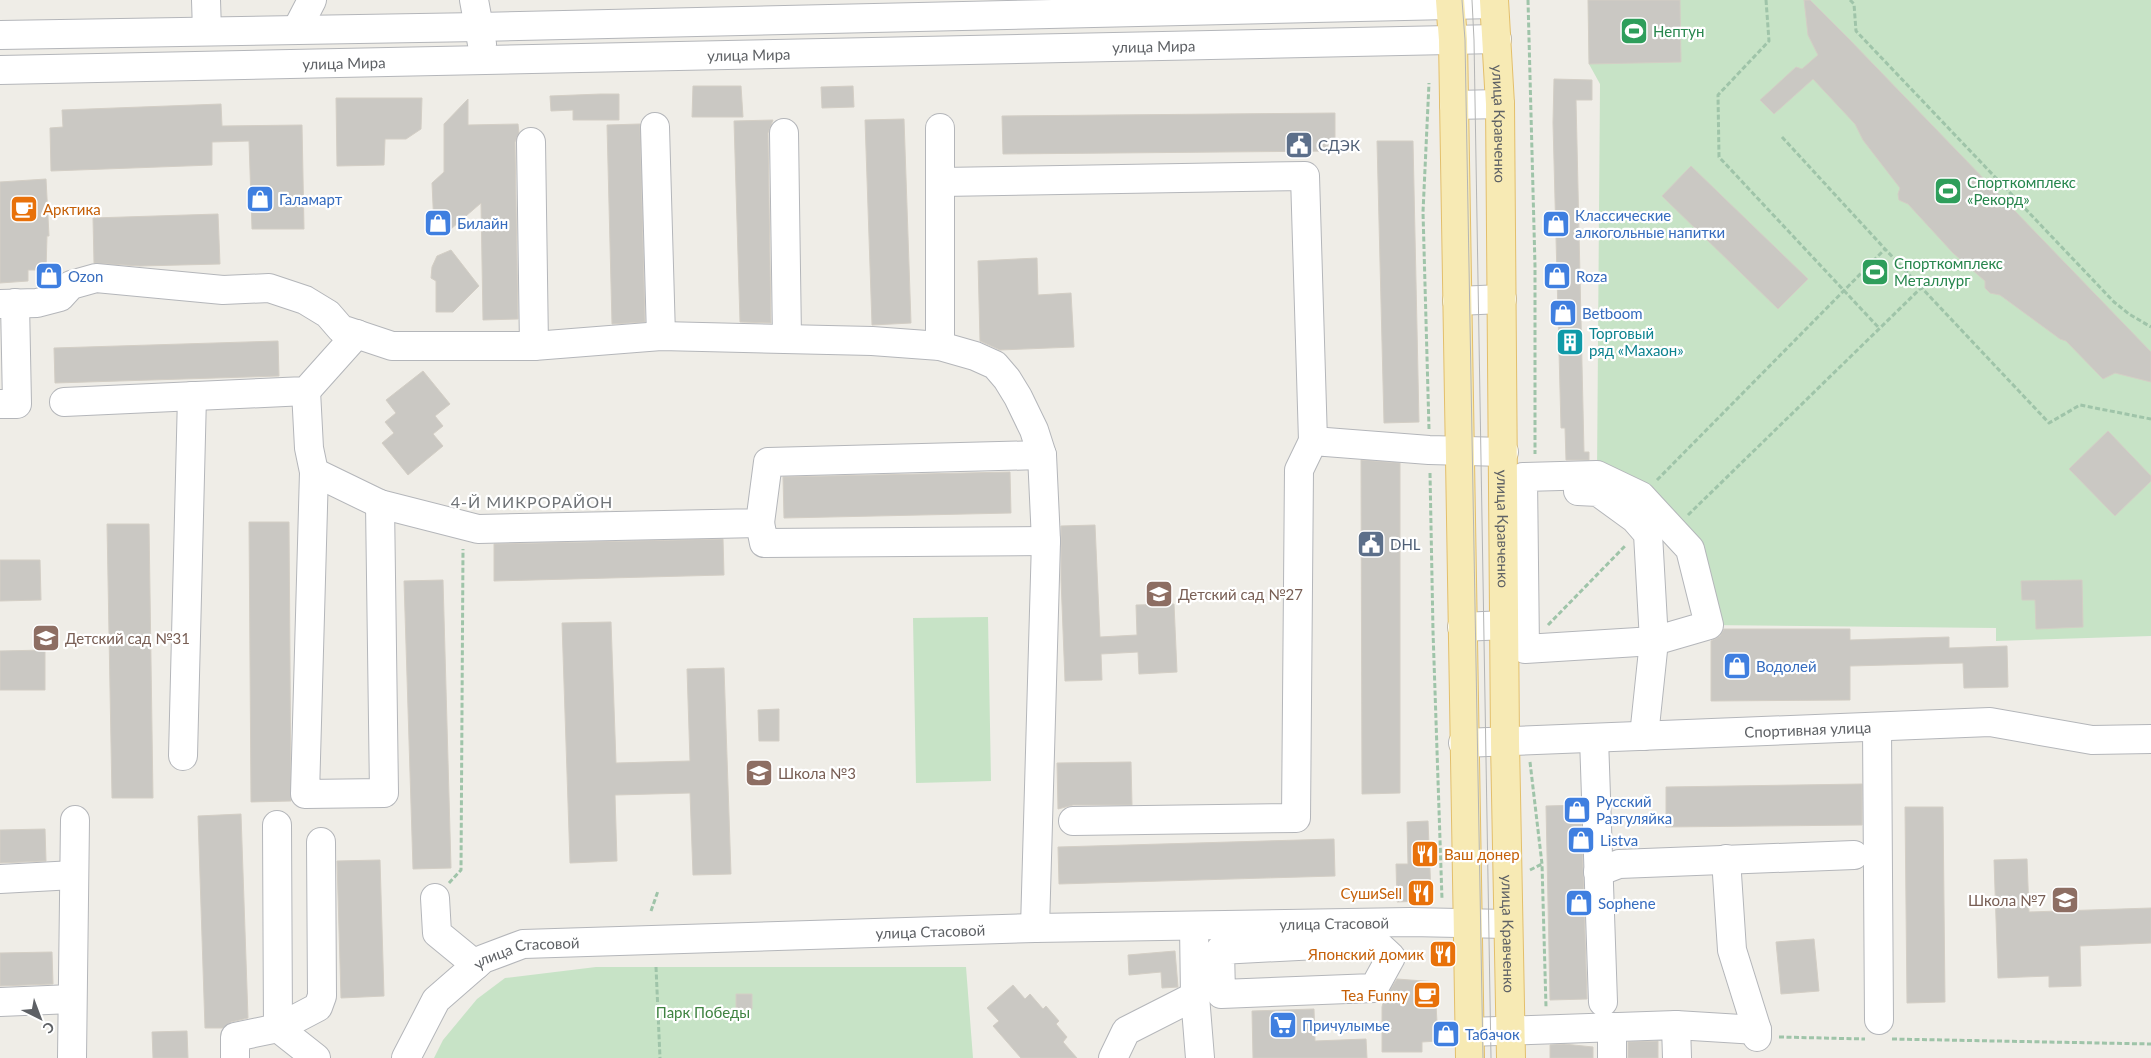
<svg xmlns="http://www.w3.org/2000/svg" width="2151" height="1058" font-family="Lato,sans-serif">
  <style>
    .green { fill: #c7e3c6 }
    .building { fill: #cac8c3; stroke: #d3cec5 }
    .lines { fill: none; stroke-linecap: round; stroke-linejoin: round }
    .minor-casing { stroke: #b4b6ba; stroke-width: 30 }
    .major-casing { stroke: #e3bf6b; stroke-width: 30 }
    .path { stroke: #9fc4a9; stroke-width: 3; stroke-dasharray: 5 2.5; stroke-linecap: butt }
    .minor { stroke: #fff; stroke-width: 28 }
    .major { stroke: #f7eab4; stroke-width: 28 }
    .tram { stroke: #b4b5b5; stroke-width: 1 }
    .labels { text-anchor: middle; dominant-baseline: central; stroke-width: 4.5; stroke-linejoin: round; paint-order: stroke }
    .leisure-label { font-size: 15px; fill: #27864d; stroke: #fff; text-anchor: start }
    .street-label { font-size: 15px; fill: #5e6165; stroke: #fff }
    .service-label { font-size: 15px; fill: #4e5e75; stroke: #fff; text-anchor: start }
    .shop-label { font-size: 15px; fill: #366cbe; stroke: #fff; text-anchor: start }
    .food-label { font-size: 15px; fill: #c56008; stroke: #fff; text-anchor: end }
    .culture-label { font-size: 15px; fill: #0d838f; stroke: #fff; text-anchor: start }
    .education-label { font-size: 15px; fill: #785e54; stroke: #fff; text-anchor: start }
    .park-label { font-size: 15px; fill: #3f8341; stroke: #fff }
    .neighbourhood-label { font-size: 16px; letter-spacing: 1px; fill: #6f7377; stroke: #fff }
  </style>
  <rect width="100%" height="100%" fill="#efede7"/>
  <path class="green" d="M1588 0H2151V636L1996 641V628L1709 625 1690 549 1597 475 1600 84 1589 64Z
    M988 617 991 781 916 783 913 618Z
    M596 967H966L973 1058H434L443 1040 477 999 505 978Z"/>
  <path class="building" d="M1588 0H1680L1681 62 1589 64Z
    M1804 0H1810L1848 38 2151 352V382L2115 373 2103 379 2066 341 2060 339 2000 295 1990 293 1985 288V281L1953 253 1908 204 1899 200 1898 194 1900 188 1863 140 1855 124 1813 79 1774 114 1760 100 1796 67 1802 69 1818 55 1808 35Z
    M1554 79 1592 80V100H1576L1584 452H1589V460H1566L1565 428H1561L1553 123Z
    M693 86H741L743 117H692Z
    M853 86 854 107 822 108 821 87Z
    M601 94H619V120H573V110L551 111 550 96Z
    M336 98H422L421 129 406 139H385L384 165 337 166Z
    M468 99V125L518 124 519 133 515 142 518 319 483 320 481 203 444 235 434 227 432 183 444 172V124Z
    M221 104 222 126 302 125 304 229H252L249 141 212 142V165L51 171 50 128 63 127 62 110Z
    M1335 113V151L1003 154 1002 116Z
    M904 119 911 323 872 325 865 120Z
    M773 120 768 133 771 323 740 322 734 121Z
    M640 124 645 322 612 324 607 125Z
    M1377 141H1413L1419 422 1384 423Z
    M1691 166 1808 279 1778 309 1662 196Z
    M46 179 49 236H47L46 270H28V281L0 283V182Z
    M218 214 220 264 140 266 94 263 93 218Z
    M451 250 479 286 453 312H436V281L431 278 432 267 437 256Z
    M1037 258 1038 295 1071 293 1074 347 1000 350 980 341 978 261Z
    M278 341 279 376 55 383 54 348Z
    M423 371 450 404 435 416 443 426 433 434 443 446 408 475 382 443 394 433 385 422 396 413 386 400Z
    M2108 431 2151 476V481L2115 516 2069 469Z
    M1361 460 1400 463V793L1362 794Z
    M1010 472 1011 513 784 518 783 477Z
    M249 522H289L291 801 251 802Z
    M107 524H149L153 798H112Z
    M1095 525 1100 637 1137 635 1136 605 1174 604 1177 672 1139 674 1138 652 1101 654 1102 680 1065 681 1061 579V526Z
    M723 539 724 575 494 581V544Z
    M0 560H40L41 600 0 601Z
    M443 580 451 868 413 869 404 581Z
    M2082 580 2083 627 2036 629 2035 600H2022L2021 581Z
    M611 622 616 763 690 761 687 669 724 668 731 874 693 875 690 793 615 795 617 861 570 863 562 623Z
    M1724 629H1850V640L1949 637V648L2007 646 2008 687 1964 688 1963 663 1850 666V700L1711 701V641L1720 636Z
    M45 650V690H0V651Z
    M779 709V741H759L758 710Z
    M1131 762 1132 805H1073L1058 809 1057 763Z
    M1862 784V825L1666 827V787Z
    M1581 805 1587 999 1550 1000 1546 806Z
    M1905 807H1943L1945 1002 1907 1003Z
    M241 814 248 1018 231 1022 223 1028H205L198 816Z
    M1428 821 1431 894 1421 901 1397 902 1396 864H1408L1407 822Z
    M45 829 46 861 0 863V830Z
    M1334 839 1335 876 1059 884 1058 847Z
    M2027 859 2029 912 2151 908V943L2080 946 2081 986 2049 987V976L1998 978 1994 860Z
    M380 860 384 996 341 998 337 861Z
    M1814 939 1819 991 1781 994 1776 942Z
    M1175 951 1178 987 1162 988 1161 972 1129 975 1128 955Z
    M52 952 53 984 0 986V953Z
    M1397 979 1437 982 1436 1004 1438 1041 1422 1042V1052H1382V1007L1384 999Z
    M1013 985 1025 999 1030 994 1043 1009 1046 1006 1059 1021 1056 1024 1067 1037 1063 1042 1077 1058H1021L993 1026 999 1021 987 1008Z
    M736 994H752V1009H736Z
    M1314 1009 1315 1041 1366 1039 1367 1058H1253L1252 1011Z
    M187 1031 188 1058H153L152 1032Z
    M1658 1041V1058H1628V1042Z
    M1564 1044 1593 1047V1058H1550V1045Z"/>
  <g class="lines">
    <g class="minor-casing">
      <g id="minor">
        <path d="M206 0 207 31"/>
        <path d="M474 0 482 44"/>
        <path d="M297 29 312 0"/>
        <path d="M0 35 479 27 1494 4"/>
        <path id="s1" d="M0 70 1497 39"/>
        <path d="M1454 105 1500 104"/>
        <path d="M655 127 661 336"/>
        <path d="M940 128V346"/>
        <path d="M784 133 787 339"/>
        <path d="M531 142 534 346"/>
        <path d="M941 182 1305 176 1313 441"/>
        <path d="M1457 301 1502 299"/>
        <path d="M0 304 37 303 60 297 71 285 96 278 223 290 269 288 305 300 328 314 341 329 392 346H534L661 336 872 341 940 346 975 356 995 365 1007 379 1018 397 1034 430 1042 455 1046 541 1035 928"/>
        <path d="M306 391 309 448 314 472 305 794 384 793 380 504"/>
        <path d="M64 402 306 391 357 334"/>
        <path d="M0 404H17L15 303"/>
        <path d="M314 472 380 504 478 529 760 523 768 462 1042 455"/>
        <path d="M1597 475 1641 496 1690 549 1709 625 1654 641 1525 649 1523 477Z"/>
        <path d="M1578 491 1598 492 1635 519 1648 534 1654 641 1644 736"/>
        <path d="M760 523 764 543 1046 541"/>
        <path d="M1462 627 1505 625"/>
        <path d="M1877 727 1879 1020"/>
        <path d="M1594 738 1603 1002"/>
        <path id="s2" d="M1463 743 1990 722 2092 740 2151 739"/>
        <path d="M183 756 192 396"/>
        <path d="M1073 821 1296 818 1299 470 1313 441 1429 450 1504 452"/>
        <path d="M277 825 278 1028 316 1058"/>
        <path d="M1726 859 1732 950 1757 1030V1037"/>
        <path d="M1598 872 1619 864 1854 855"/>
        <path d="M0 879 74 875"/>
        <path d="M435 898 437 933 476 965"/>
        <path d="M1194 926 1195 996 1200 1058"/>
        <path d="M1375 942 1391 957 1374 988 1221 994 1220 950Z"/>
        <path d="M0 1002 72 999"/>
        <path d="M1676 1025 1757 1030"/>
        <path d="M1612 1027V1058"/>
        <path d="M1469 1032 1676 1025 1677 1058"/>
        <path d="M72 1058 75 820"/>
        <path d="M235 1058V1037L278 1028 318 1007 322 996 321 842"/>
        <path id="s3" d="M406 1058 436 1000 483 959 523 944 1035 928 1410 922 1508 924"/>
        <path d="M1113 1058 1126 1031 1195 996"/>
      </g>
    </g>
    <g class="major-casing">
      <g id="major">
        <path d="M1450 0 1453 40 1470 1058"/>
        <path id="s4" d="M1494 0 1500 104 1505 742 1511 1058"/>
      </g>
    </g>
    <path class="path" d="M1528 0 1535 266V454
      M1766 0 1769 41 1718 95 1719 157 1879 328
      M1850 0 1854 4 1856 31 2114 302 2129 314 2151 327
      M1782 137 1885 249 2049 423 2080 405 2151 419
      M1429 429 1423 212 1429 83
      M1430 473 1433 631 1442 899
      M1657 480 1885 249
      M1688 515 1922 287
      M1548 625 1626 545
      M1530 762 1542 864 1546 1007
      M1530 870 1542 864
      M449 883 461 870 463 549
      M651 911 658 891
      M656 967 660 1058
      M1779 1037 1865 1039
      M1892 1039 2151 1044"/>
    <use href="#minor" class="minor"/>
    <use href="#major" class="major"/>
    <path class="tram" d="M1462 0 1465 40 1483 1058
      M1472 0 1474 40 1491 1058"/>
  </g>
  <defs>
    <g id="stadium-square" transform="scale(1.4375)"><rect x="-9" y="-9" width="18" height="18" rx="4" fill="#2e9e5b" stroke="#fff"/><path d="M0-5a6.5 5 0 1 0 0 10a6.5 5 0 1 0 0-10ZM-3.5-1.8h7v3.6h-7Z" fill="#fff"/></g>
    <g id="civic-square" transform="scale(1.4375)"><rect x="-9" y="-9" width="18" height="18" rx="4" fill="#5c6f8a" stroke="#fff"/><path d="M-.6-6.5H3V-4.5H.6V-3L4-1V1h2V6H-6V1h2V-1L-.6-3ZM-1.2 2.5V6h2.4V2.5Z" fill="#fff"/></g>
    <g id="shop-square" transform="scale(1.4375)"><rect x="-9" y="-9" width="18" height="18" rx="4" fill="#3f7fe0" stroke="#fff"/><path d="M-5-2.5h2.3a2.7 3.5 0 0 1 5.4 0H5L5.5 6h-11ZM-1.5-2.5h3a1.5 2.3 0 0 0-3 0Z" fill="#fff"/></g>
    <g id="cafe-square" transform="scale(1.4375)"><rect x="-9" y="-9" width="18" height="18" rx="4" fill="#e8710a" stroke="#fff"/><path d="M-5.5-4.5H6V0H3Q3 3.5 0 3.5H-2.5Q-5.5 3.5-5.5 0ZM3-3.2v2h1.7v-2ZM-6 4.5H4V6H-6Z" fill="#fff"/></g>
    <g id="building-square" transform="scale(1.4375)"><rect x="-9" y="-9" width="18" height="18" rx="4" fill="#0f9aa8" stroke="#fff"/><path d="M-4-6H4V6H1V3H-1V6H-4ZM-2.5-4.3h1.7v1.8h-1.7ZM.8-4.3h1.7v1.8H.8ZM-2.5-1h1.7V.8h-1.7ZM.8-1h1.7V.8H.8Z" fill="#fff"/></g>
    <g id="school-square" transform="scale(1.4375)"><rect x="-9" y="-9" width="18" height="18" rx="4" fill="#8d6e63" stroke="#fff"/><path d="M0-5L7-2L0 1L-7-2ZM-4 1L0 2.5L4 1V4Q0 6-4 4Z" fill="#fff"/></g>
    <g id="restaurant-square" transform="scale(1.4375)"><rect x="-9" y="-9" width="18" height="18" rx="4" fill="#e8710a" stroke="#fff"/><path d="M-5-6h1v4h1v-4h1v4h1v-4h1v5L-1.5 .5V6h-2V.5L-5-1ZM5-6V6H3V1.5H1.5Q1.5-4 5-6Z" fill="#fff"/></g>
    <g id="supermarket-square" transform="scale(1.4375)"><rect x="-9" y="-9" width="18" height="18" rx="4" fill="#3f7fe0" stroke="#fff"/><path d="M-6-5.5h2.5l.6 2H6L4.5 2H-2.5L-4.4-4H-6ZM-1.5 3.2a1.3 1.3 0 1 0 .1 0ZM3 3.2a1.3 1.3 0 1 0 .1 0Z" fill="#fff"/></g>
  </defs>
  <g fill-rule="evenodd">
    <use href="#stadium-square" x="1634" y="31"/>
    <use href="#civic-square" x="1299" y="145"/>
    <use href="#stadium-square" x="1948" y="191"/>
    <use href="#shop-square" x="260" y="199"/>
    <use href="#cafe-square" x="24" y="209"/>
    <use href="#shop-square" x="438" y="223"/>
    <use href="#shop-square" x="1556" y="224"/>
    <use href="#stadium-square" x="1875" y="272"/>
    <use href="#shop-square" x="49" y="276"/>
    <use href="#shop-square" x="1557" y="276"/>
    <use href="#shop-square" x="1563" y="313"/>
    <use href="#building-square" x="1570" y="342"/>
    <use href="#civic-square" x="1371" y="544"/>
    <use href="#school-square" x="1159" y="594"/>
    <use href="#school-square" x="46" y="638"/>
    <use href="#shop-square" x="1737" y="666"/>
    <use href="#school-square" x="759" y="773"/>
    <use href="#shop-square" x="1577" y="810"/>
    <use href="#shop-square" x="1581" y="840"/>
    <use href="#restaurant-square" x="1425" y="854"/>
    <use href="#restaurant-square" x="1421" y="893"/>
    <use href="#school-square" x="2065" y="900"/>
    <use href="#shop-square" x="1579" y="903"/>
    <use href="#restaurant-square" x="1443" y="954"/>
    <use href="#cafe-square" x="1427" y="995"/>
    <use href="#supermarket-square" x="1283" y="1025"/>
    <use href="#shop-square" x="1446" y="1034"/>
  </g>
  <g class="labels">
    <g class="leisure-label">
      <text x="1653" y="31">Нептун</text>
      <text x="1967" y="182">Спорткомплекс<tspan x="1967" dy="17">«Рекорд»</tspan></text>
      <text x="1894" y="263">Спорткомплекс<tspan x="1894" dy="17">Металлург</tspan></text>
    </g>
    <g class="street-label">
      <text stroke="none"><textPath href="#s1" startOffset="1154">улица Мира</textPath></text>
      <text stroke="none"><textPath href="#s1" startOffset="749">улица Мира</textPath></text>
      <text stroke="none"><textPath href="#s1" startOffset="344">улица Мира</textPath></text>
      <text stroke="none"><textPath href="#s4" startOffset="124">улица Кравченко</textPath></text>
      <text stroke="none"><textPath href="#s4" startOffset="529">улица Кравченко</textPath></text>
      <text stroke="none"><textPath href="#s2" startOffset="345">Спортивная улица</textPath></text>
      <text stroke="none"><textPath href="#s3" startOffset="982">улица Стасовой</textPath></text>
      <text stroke="none"><textPath href="#s3" startOffset="578">улица Стасовой</textPath></text>
      <text stroke="none"><textPath href="#s4" startOffset="934">улица Кравченко</textPath></text>
      <text stroke="none"><textPath href="#s3" startOffset="172">улица Стасовой</textPath></text>
    </g>
    <g class="service-label">
      <text x="1318" y="145">СДЭК</text>
      <text x="1390" y="544">DHL</text>
    </g>
    <g class="shop-label">
      <text x="279" y="199">Галамарт</text>
      <text x="1575" y="215">Классические<tspan x="1575" dy="17">алкогольные напитки</tspan></text>
      <text x="457" y="223">Билайн</text>
      <text x="68" y="276">Ozon</text>
      <text x="1576" y="276">Roza</text>
      <text x="1582" y="313">Betboom</text>
      <text x="1756" y="666">Водолей</text>
      <text x="1596" y="801">Русский<tspan x="1596" dy="17">Разгуляйка</tspan></text>
      <text x="1600" y="840">Listva</text>
      <text x="1598" y="903">Sophene</text>
      <text x="1302" y="1025">Причулымье</text>
      <text x="1465" y="1034">Табачок</text>
    </g>
    <g class="food-label">
      <text x="43" y="209" text-anchor="start">Арктика</text>
      <text x="1444" y="854" text-anchor="start">Ваш донер</text>
      <text x="1402" y="893">СушиSell</text>
      <text x="1424" y="954">Японский домик</text>
      <text x="1408" y="995">Tea Funny</text>
    </g>
    <g class="culture-label">
      <text x="1589" y="333">Торговый<tspan x="1589" dy="17">ряд «Махаон»</tspan></text>
    </g>
    <g class="education-label">
      <text x="1178" y="594">Детский сад №27</text>
      <text x="65" y="638">Детский сад №31</text>
      <text x="778" y="773">Школа №3</text>
      <text x="2046" y="900" text-anchor="end">Школа №7</text>
    </g>
    <g class="park-label">
      <text x="703" y="1012">Парк Победы</text>
    </g>
    <g class="neighbourhood-label">
      <text x="532" y="501">4-Й МИКРОРАЙОН</text>
    </g>
  </g>
  <g transform="translate(40 1018) rotate(138)" stroke="#ffffff" stroke-width="4" paint-order="stroke">
  <path d="M0-4L9 19L0 12L-9 19Z" fill="#5e6165"/>
  <text y="-8" font-size="14" font-weight="bold" text-anchor="middle" fill="#5e6165">С</text>
  </g>
</svg>
